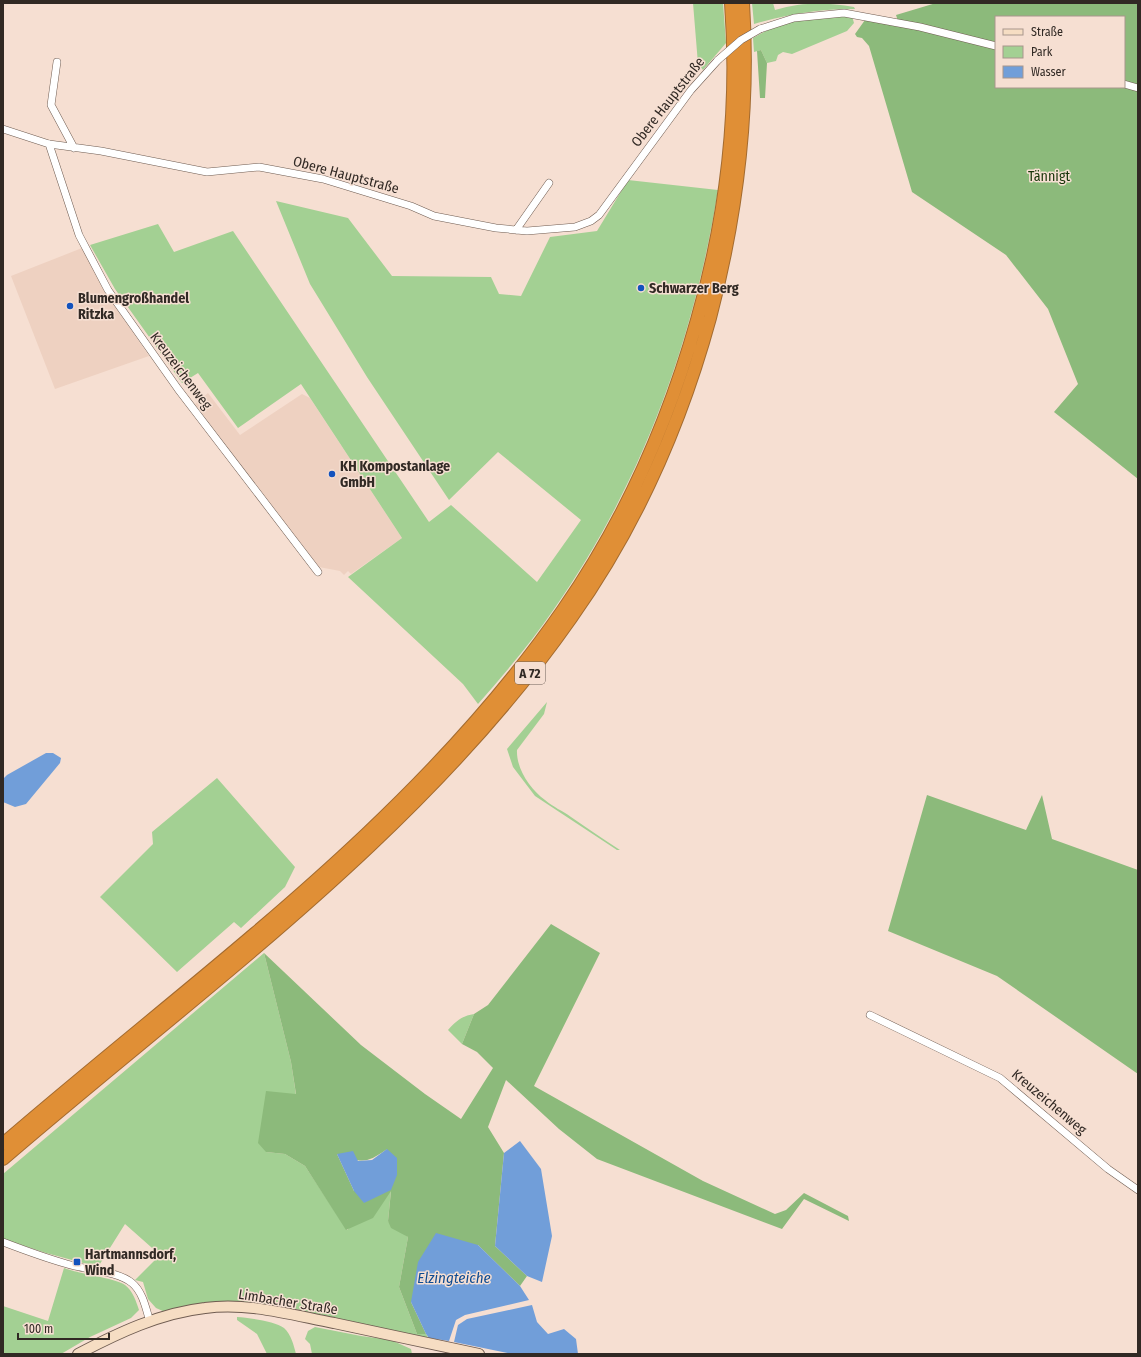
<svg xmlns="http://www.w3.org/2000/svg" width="1141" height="1357" font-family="'Fira Sans Condensed',sans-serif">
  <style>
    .built { fill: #eed1c1 }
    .green { fill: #a3d093 }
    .forest { fill: #8cba7b; fill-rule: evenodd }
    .water { fill: #719ed9 }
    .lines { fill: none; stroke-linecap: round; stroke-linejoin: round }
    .minor-casing { stroke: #6f5c51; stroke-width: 8 }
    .secondary-casing { stroke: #6f5c51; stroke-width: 12 }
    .motorway-casing { stroke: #a36b30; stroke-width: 14 }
    .minor { stroke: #fff; stroke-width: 7 }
    .secondary { stroke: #f6ddc3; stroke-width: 10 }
    .motorway { stroke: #e08f36; stroke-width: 12 }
    .minor-bridge-casing { stroke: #6f5c51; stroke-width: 8; stroke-linecap: butt }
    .minor-bridge { stroke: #fff; stroke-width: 7 }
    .poi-dot { fill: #1352bd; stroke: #f6dfd2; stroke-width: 1.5 }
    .labels { text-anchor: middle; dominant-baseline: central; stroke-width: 3; stroke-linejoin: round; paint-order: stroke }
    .shield { fill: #f6dfd2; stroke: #6c6058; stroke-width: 1 }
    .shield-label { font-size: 13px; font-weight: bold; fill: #312924 }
    .street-label { font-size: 14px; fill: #312924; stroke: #f6dfd2 }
    .park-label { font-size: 14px; fill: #173509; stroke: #f6dfd2 }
    .poi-label { font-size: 14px; font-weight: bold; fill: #312924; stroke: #f6dfd2; text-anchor: start }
    .water-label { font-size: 15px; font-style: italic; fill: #0d4a91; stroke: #f6dfd2 }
  </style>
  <rect width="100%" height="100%" fill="#f6dfd2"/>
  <path class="built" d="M82 248 105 292 149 356 55 389 11 276Z
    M208 393 240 435 302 394 310 398 402 538 351 574 348 571 344 575 340 571 319 567 195 404Z"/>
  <path class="green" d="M693 3H723L726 43 703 70 698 64Z
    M752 3H773L775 10C803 2 825 2 854 7L855 9C818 9 789 14 754 24Z
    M823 16H852L854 23 847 31 792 54 783 52 778 55 776 61 767 63 761 50 754 52 753 38C779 23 794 20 823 16Z
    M628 180 718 190C694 340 641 485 554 609 531 643 505 673 478 704L463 684 348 577 402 538 301 384 238 428 198 373 182 383 115 289 90 245 158 224 174 252 233 231 429 522 451 505 537 582 581 520 498 452 449 500 367 377 310 284 276 201 348 218 392 276 491 277 499 294 521 296 550 237 597 231Z
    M547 702 544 714 517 750C516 769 531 790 545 800 553 807 563 811 571 817 587 828 603 839 620 850H617L535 796 513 767 507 749Z
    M217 778 295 867 285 887 241 928 234 922 177 972 100 897 153 844 152 832Z
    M264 953 291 1062 296 1095 266 1152 285 1154 305 1166 347 1230 391 1190 388 1221 408 1237 399 1287 417 1334H426L429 1339 287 1307 238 1303 209 1302 165 1312 156 1308 148 1299 143 1282 135 1280 160 1255 125 1224 98 1267 46 1253 3 1239V1174Z
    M474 1014 462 1044 448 1030C456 1021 462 1016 474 1014Z
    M64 1268C79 1274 115 1278 125 1285 133 1291 136 1301 139 1310L131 1318 90 1337 61 1354H3V1306L48 1321Z
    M237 1317C249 1318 275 1321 284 1328 291 1334 294 1346 296 1354H267L257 1334 237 1320Z
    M315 1327 361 1336 391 1340 411 1349 412 1354H312L310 1344 305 1339 308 1331Z"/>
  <path class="forest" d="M936 3H1138V479L1054 412 1078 384 1048 309 1006 255 912 192 869 46 862 38 857 37 855 34 865 20 899 24 896 15ZM996 17H1124V87H996Z
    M761 50 767 63 765 98H760L757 51Z
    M927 795 1026 830 1042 795 1052 839 1138 870V1074L997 976 888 931Z
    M551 924 600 953 534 1086 703 1181 775 1214 786 1210 804 1193 848 1216 849 1221 804 1199 782 1229 597 1159 559 1129 506 1080 488 1127 504 1153 495 1246 527 1276 520 1286 478 1245 411 1302 426 1334H417L399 1287 408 1237 391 1228 388 1221 391 1191 373 1218 346 1230 305 1166 285 1154 266 1152 258 1143 266 1091 296 1094 291 1062 264 953 361 1045 425 1094 461 1119 493 1068 477 1052 462 1044 474 1014 488 1005ZM387 1149 354 1191 337 1154C361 1162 365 1165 387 1149Z"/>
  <path class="water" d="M46 753H53L61 758 60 763 26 804 15 807 3 802V779L7 775Z
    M520 1141 541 1169 552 1236 542 1282 527 1276 495 1246 504 1153Z
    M387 1149 397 1158V1175L391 1190 364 1203 354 1191 337 1154 353 1151 358 1161 372 1160Z
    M436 1233 478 1245 520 1286 529 1300 465 1315 456 1320 449 1341 429 1338 426 1334 411 1302 418 1262Z
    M532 1305 537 1322 548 1334 564 1329 576 1339 578 1354H512L454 1342 458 1325 467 1319Z"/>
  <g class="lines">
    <g class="minor-casing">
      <path id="minor" d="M760 29 794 18 844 13 920 27 996 46
        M57 62 51 105 74 148
        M1124 84 1138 88
        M3 129 49 144 101 151 207 172 259 167 323 179 411 206 434 216 496 228 527 231 575 227 591 221 599 215 691 90 718 60
        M49 144 79 235 108 290 178 389 318 572
        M516 230 549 183
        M870 1015 1000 1078 1108 1169 1138 1190
        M3 1242C24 1250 46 1258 67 1264 86 1270 118 1271 132 1283 143 1292 146 1309 150 1322"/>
    </g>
    <g class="secondary-casing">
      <path id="secondary" d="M78 1354C118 1333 160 1313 205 1308 248 1302 292 1315 334 1323 382 1333 431 1344 479 1354"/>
    </g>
    <g class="motorway-casing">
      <path id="motorway" d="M3 1144C197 976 415 824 563 610 624 522 668 423 697 320 726 218 739 109 731 3
        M3 1159C200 989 420 834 571 618 635 528 681 424 710 318 737 215 750 109 743 3"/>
    </g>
    <use href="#minor" class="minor"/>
    <use href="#secondary" class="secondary"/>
    <use href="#motorway" class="motorway"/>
    <g class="minor-bridge-casing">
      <path id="minor-bridge" d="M718 60 741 40 760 29"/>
    </g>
    <use href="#minor-bridge" class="minor-bridge"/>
  </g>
  <g class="poi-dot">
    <circle cx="641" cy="288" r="4"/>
    <circle cx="70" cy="306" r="4"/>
    <circle cx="332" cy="474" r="4"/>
    <rect x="73" y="1258" width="8" height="8" rx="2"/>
  </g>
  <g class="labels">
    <rect class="shield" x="515" y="662" width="30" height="22" rx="3"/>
    <g class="shield-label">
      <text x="530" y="673">A 72</text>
    </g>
    <g class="street-label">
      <text transform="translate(668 102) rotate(-52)">Obere Hauptstraße</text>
      <text transform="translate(346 175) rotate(15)">Obere Hauptstraße</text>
      <text transform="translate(181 371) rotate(53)">Kreuzeichenweg</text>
      <text transform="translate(1049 1102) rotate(40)">Kreuzeichenweg</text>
      <text transform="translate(288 1302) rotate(9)">Limbacher Straße</text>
    </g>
    <g class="park-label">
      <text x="1049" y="176">Tännigt</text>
    </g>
    <g class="poi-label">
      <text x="649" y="288">Schwarzer Berg</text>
      <text x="78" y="298">Blumengroßhandel<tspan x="78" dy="16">Ritzka</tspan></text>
      <text x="340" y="466">KH Kompostanlage<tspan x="340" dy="16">GmbH</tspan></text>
      <text x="85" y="1254">Hartmannsdorf,<tspan x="85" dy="16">Wind</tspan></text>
    </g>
    <g class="water-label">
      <text x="454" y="1278">Elzingteiche</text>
    </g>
  </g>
  <rect width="1141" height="1357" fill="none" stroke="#312924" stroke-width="8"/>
  <rect x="995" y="16" width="130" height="72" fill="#f6dfd2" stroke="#a7968c"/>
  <rect x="1003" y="29" width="20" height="6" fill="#f6ddc3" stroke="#a7968c"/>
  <text x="1031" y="36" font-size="12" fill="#312924">Straße</text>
  <rect x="1003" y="46" width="20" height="12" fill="#a3d093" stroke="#a7968c"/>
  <text x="1031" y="56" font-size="12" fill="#312924">Park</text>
  <rect x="1003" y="66" width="20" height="12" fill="#719ed9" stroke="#a7968c"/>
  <text x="1031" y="76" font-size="12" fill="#312924">Wasser</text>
  <path d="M18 1333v6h91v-6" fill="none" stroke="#312924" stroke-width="2"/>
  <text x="24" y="1333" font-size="12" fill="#312924" stroke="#f6dfd2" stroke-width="3" paint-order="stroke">100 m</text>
</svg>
